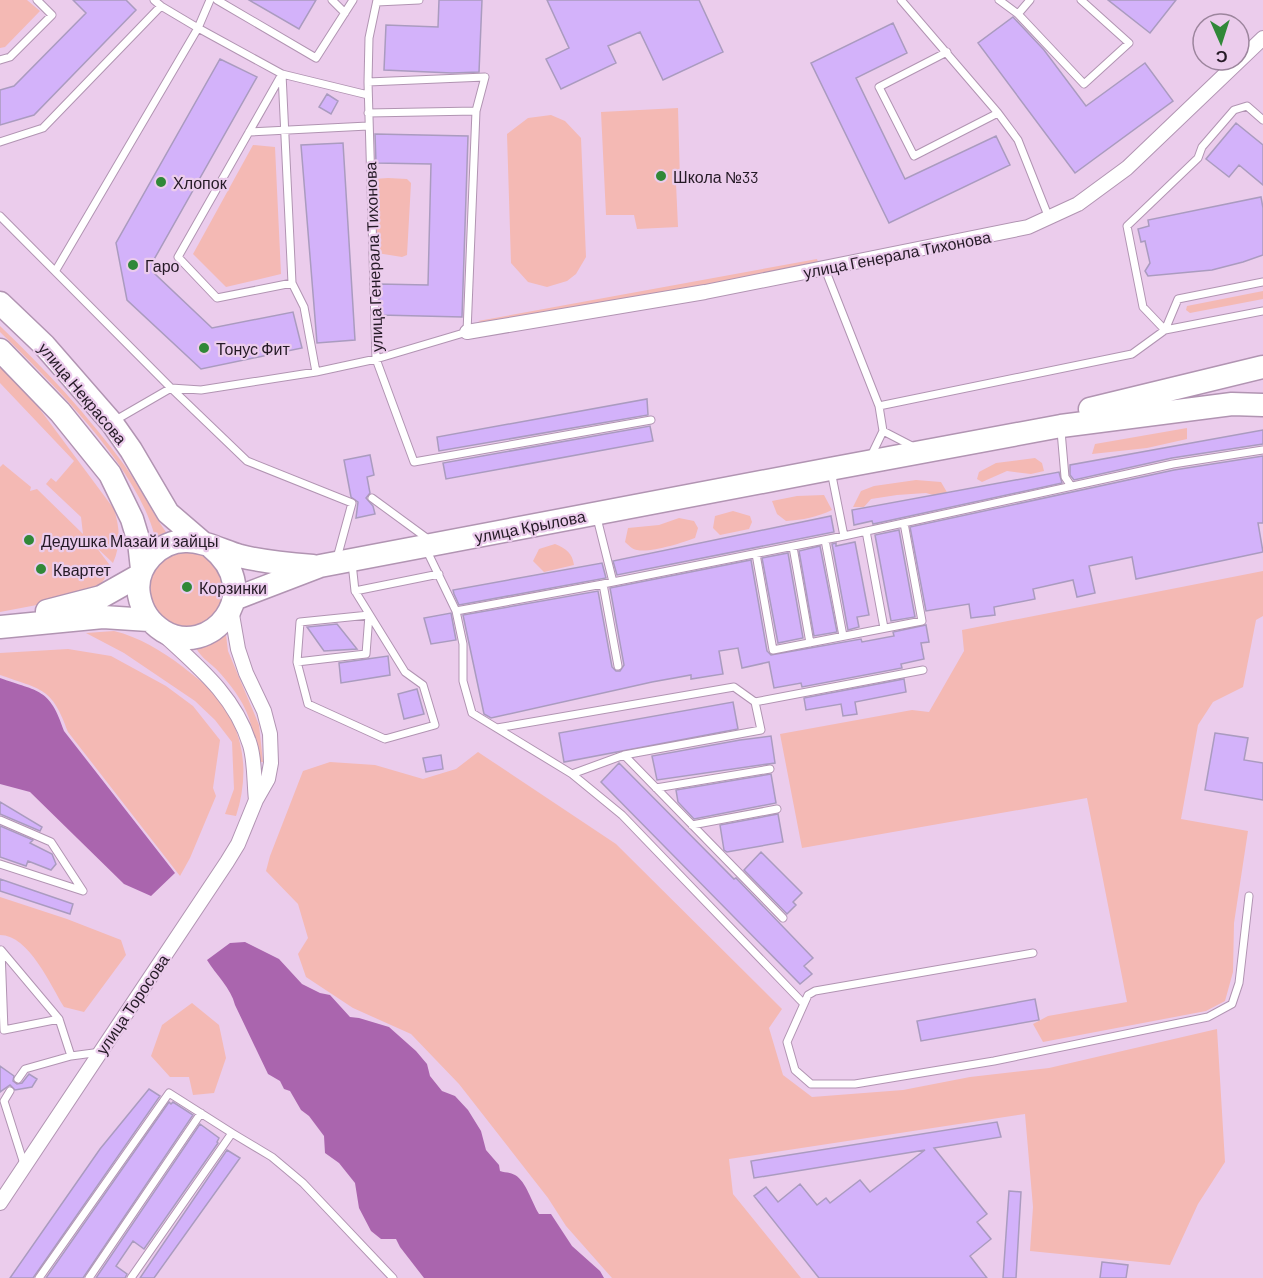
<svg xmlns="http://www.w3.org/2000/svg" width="1263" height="1278" font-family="Barlow,sans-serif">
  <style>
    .green { fill: #f4b9b4 }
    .water { fill: #aa65ae }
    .building { fill: #d3b2fa; stroke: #aa9bbf; stroke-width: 1.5 }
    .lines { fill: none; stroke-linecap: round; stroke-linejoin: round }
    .service-casing { stroke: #b194b2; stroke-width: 9 }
    .minor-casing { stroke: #b194b2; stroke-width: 16 }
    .primary-casing { stroke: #b194b2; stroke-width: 25 }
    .service { stroke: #fff; stroke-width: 7 }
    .minor { stroke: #fff; stroke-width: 14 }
    .primary { stroke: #fff; stroke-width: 22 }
    .poi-dot { fill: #308838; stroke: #ebccec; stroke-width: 2 }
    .labels { text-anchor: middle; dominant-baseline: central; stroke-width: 4.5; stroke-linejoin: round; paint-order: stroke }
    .poi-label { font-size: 16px; fill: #251a26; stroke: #ebccec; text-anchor: start }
    .street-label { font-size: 16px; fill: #251a26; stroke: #ebccec }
  </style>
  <rect width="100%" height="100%" fill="#ebccec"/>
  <path class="green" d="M0 0H27L40 11 5 47 0 48Z
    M678 108 680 182 676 183 678 227 637 229 634 215H606L601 112Z
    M551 115 565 121 581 138 586 257 576 274 567 281 547 287 528 282 511 263 507 134 528 118Z
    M253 145 275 147 281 274 226 287 193 254Z
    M388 178 407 179 411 183 407 255 402 257 377 253 374 179Z
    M817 259 818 262 814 265 490 325 478 321Z
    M1263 291V299L1190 313 1186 310 1187 306Z
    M0 326C46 370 87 414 125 466 140 487 151 511 166 532L155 537C136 465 53 384 0 332Z
    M0 368 4 370 33 400 114 509C120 529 121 544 113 563L96 547 112 568 99 587 84 596 0 612V467L3 464 31 487 30 491 37 489 83 534 81 517 46 484 51 478 56 482 74 461 0 383Z
    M1187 428V439L1147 448 1092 454 1095 444Z
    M1035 458 1042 463 1044 471 1031 474 1007 471 982 482 977 479 979 472 996 463Z
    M916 480 941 482 948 494 937 496 926 493 897 495 871 499 864 507H853L861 491 874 486Z
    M824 495 832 510C817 517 803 520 786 521L777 514 772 501 797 496Z
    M733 511 750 516 752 522 749 529 720 535 713 528 715 516Z
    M679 518 694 521 698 528 695 538C682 543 650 553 637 550 631 549 629 545 625 542L628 528 659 525Z
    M555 544C567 549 572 553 574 565L544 572 533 561 539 549Z
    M149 589a38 38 0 1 1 76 0a38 38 0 1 1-76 0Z
    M1263 571V616L1256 620 1243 687 1213 702 1198 725 1181 819 1248 831 1234 923 1233 972 1225 1001 1206 1011 1043 1042 1033 1024 1048 1016 1127 1002 1087 798 802 848 780 734 912 710 929 712 964 651 962 630Z
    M114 631C139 637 162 651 183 667 191 674 201 680 208 688 244 723 251 770 236 816L225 814 234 789 232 742 215 720 195 701 124 653 86 633Z
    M226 635 228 651 259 725 263 762H259C251 719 249 706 219 672 212 664 201 658 196 648L214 643Z
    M68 649 111 656 166 686 193 706 220 740 213 788 216 796 190 858 180 876 68 732C52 687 42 690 0 675V653Z
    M478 752 616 844 782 1009 769 1028 783 1075 812 1097 903 1090 970 1077 1049 1068 1217 1029 1225 1162 1198 1204 1170 1265 1030 1251 1033 1207 1025 1114 729 1159 733 1194 801 1278H612L566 1226 548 1198 459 1084 411 1034 353 1008 306 977 298 954 308 938 298 904 266 871 270 856 303 771 330 762 375 765 423 779 456 769Z
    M0 897 67 919 121 940 126 955 84 1012 64 1007C51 986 29 935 0 935Z
    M192 1003 219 1025 226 1058 214 1093 193 1095 189 1077H170L151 1056 162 1025Z"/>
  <path class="water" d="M0 678C39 692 50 688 64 731L175 873 151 896 124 884 30 792 0 784Z
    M245 942 279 959 302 984 320 993 330 995 350 1017 359 1018 389 1027 416 1051 427 1064 430 1076 442 1091 455 1096 468 1110 481 1131 486 1150 499 1165 500 1171C505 1173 510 1172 515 1175 526 1181 532 1203 539 1214H551L572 1246 600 1271 604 1278H424L400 1247 396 1239H381L371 1231 359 1208 355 1183 339 1163 325 1153 324 1136 309 1116 301 1110 290 1091 284 1089 280 1081 268 1074 235 1005C231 988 216 975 207 960L230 943Z"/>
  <path class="building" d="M73 0H126L136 10 34 115 0 125V90L14 86 86 13Z
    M249 0H316L299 29Z
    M439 0H482L479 72 452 73 384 70 386 25 438 27Z
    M547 0H699L723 52 663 80 640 32 608 46 616 63 561 89 546 59 569 48Z
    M1108 0H1176L1150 33Z
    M1013 17 1044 50 1086 106 1145 63 1173 101 1075 173 978 43Z
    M893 23 907 53 856 78 905 179 996 136 1010 165 889 223 811 63Z
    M220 59 257 77 152 263 154 273 212 328 293 312 302 348 201 369 127 300 116 243Z
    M327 94 338 101 331 114 319 107Z
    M1236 123 1263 145V185L1239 165 1229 177 1206 159Z
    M375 134 468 136 462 317 380 315 379 284 428 285 431 164 376 163Z
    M343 143 355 340 317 343 301 145Z
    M1261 197 1263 208V255L1243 262 1212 270 1148 276 1145 271 1150 263 1145 241 1141 242 1138 229 1149 226 1148 220Z
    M647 399 648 415 439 451 437 437Z
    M650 426 653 441 446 479 443 463Z
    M1263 430V444L1172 458 1074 480 1070 475V465Z
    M370 455 374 475 367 477 370 493 366 498 373 506 375 514 356 518 358 502 351 497 344 460Z
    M1263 456V523H1258L1263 552 1136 579 1132 557 1089 566 1095 593 1077 597 1073 580 1033 589 1035 599 994 607 995 615 971 618 969 604 926 611 910 527 1174 470Z
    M1059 472 1062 483 873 524 872 521 854 525 852 510Z
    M831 516 834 532 617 575 613 561Z
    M899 530 915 617 891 621 875 535Z
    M855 542 869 615 857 617 859 627 848 630 832 544 836 543V546Z
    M820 546 837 632 814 636 799 551Z
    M788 553 803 638 778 643 762 558Z
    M751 560 767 651 771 655 861 639 862 642 894 636 893 632 926 625 929 642 921 643 924 659 901 664 902 668 802 687 801 683 774 688 769 662 742 668 738 648 719 651 723 674 691 679V675L652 682 491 718 484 714 463 615 598 591 612 667 616 671H620L624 665 610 588Z
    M602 563 606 578 459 605 454 594 453 590Z
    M451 613 456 640 431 644 424 618Z
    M337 624 357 649 324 651 307 627Z
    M388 656 390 675 341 683 339 663Z
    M904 679 906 692 855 702 857 714 843 716 841 704 806 710 804 698Z
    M417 689 424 714 404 719 398 694Z
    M733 702 738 729 564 762 559 733Z
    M1215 733 1248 738 1244 760 1263 763V800L1205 790Z
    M771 736 775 763 657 780 652 756 740 740Z
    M441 755 443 769 426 772 423 758Z
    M619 763 734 879 736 878 813 958 804 966 812 974 800 984 601 782Z
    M771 774 776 803 694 819 678 802 676 790Z
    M0 802 42 827 40 831 0 814Z
    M778 814 783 842 727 852 724 850 720 825Z
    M0 826 33 840 30 843 52 854 56 864 51 870 28 861 26 866 0 857Z
    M761 852 802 893 793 902 796 905 787 914 744 870Z
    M0 879 73 904 70 914 0 891Z
    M1035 999 1039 1020 921 1041 917 1021Z
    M0 1066 14 1076 13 1081 17 1084 22 1083 29 1074 37 1079 32 1087 15 1090 10 1085 0 1092Z
    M149 1089 160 1096 33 1278H10L100 1149Z
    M169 1102 171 1104 173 1102 193 1115 83 1278H46Z
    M997 1122 1001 1137 934 1148 987 1214 977 1222 991 1239 970 1256 987 1278H819L754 1196 766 1187 778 1202 800 1184 817 1205 826 1198 830 1203 860 1180 870 1192 925 1150 754 1178 751 1161Z
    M200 1124 219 1138 217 1142 218 1143 144 1249 133 1241 116 1266 127 1274 125 1278H96Z
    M227 1150 240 1158 154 1278H140Z
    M1009 1191 1021 1192 1016 1278H1003Z
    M1102 1262 1128 1265 1126 1278H1100Z"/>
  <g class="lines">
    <g class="service-casing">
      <path id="service" d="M154 0 161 6 198 28 282 74 368 95
        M217 0 316 58 353 0
        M332 0 345 13
        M377 0 369 38 368 82 376 359 414 462 651 420
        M901 0 998 113 914 156 879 87 947 52
        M999 0 1018 14 1084 84 1129 43 1081 0
        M377 2 419 0
        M1018 14 1030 0
        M0 60 10 57 52 15 37 0
        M282 74 292 283 217 298 178 257Z
        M368 113 476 111
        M998 113 1018 140 1049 218
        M249 132 368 126
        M0 142 43 128 161 6
        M0 216 171 388 201 390 316 372 376 359 467 332 476 111 485 77 368 82
        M825 269 879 406
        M56 270 198 28 210 0
        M292 283 304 307 316 372
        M1165 330 1143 307 1127 226 1198 158 1202 147 1234 110 1247 106 1263 120
        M1165 330 1178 299 1263 282
        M114 421 171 388 247 461 352 503 337 558
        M1061 431 1065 477 1071 486
        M912 446 883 431 879 406 1132 354 1165 330 1263 311
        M871 456 883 431
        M831 471 844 536
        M372 498 428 539
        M597 518 613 582
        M866 531 884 628
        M825 540 843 636
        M793 547 810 643
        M427 551 456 611 463 644V681L472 713 572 774 622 815 804 1004
        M756 554 773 650 922 621 904 523
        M352 563 355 591 405 672 423 685 435 725 385 739 308 704 297 662 300 622 369 615
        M355 591 439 574
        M456 611 603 584
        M297 662 366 654 369 615
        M618 666 603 584 844 536 1173 464 1263 450
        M497 728 734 687 755 702 923 670
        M624 755 761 730 755 702
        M572 774 624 755 783 918
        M656 788 770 769
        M0 820 51 842 83 891 0 864
        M692 825 777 809
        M1033 953 815 991 808 995 787 1042 795 1070 811 1084H855L903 1076 994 1061 1208 1017 1232 1004 1239 983 1249 896
        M59 1019 1 950 4 1030 59 1019 71 1056
        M18 1079 25 1069 71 1056 101 1052
        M10 1091 4 1101 24 1164
        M232 1133 272 1157 303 1183 393 1278
        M39 1278 169 1093 232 1133 131 1278
        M89 1278 201 1113"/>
    </g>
    <g class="minor-casing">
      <path id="minor" d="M467 332 705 292 1028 227 1078 204 1127 168 1263 38
        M165 636C200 668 236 698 250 745 255 761 254 783 256 800
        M0 1203 227 862 238 844 256 800 268 779 271 763 270 734 264 711 246 673 238 649 231 609"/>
    </g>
    <g class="primary-casing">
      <path id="primary" d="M0 303 44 345 112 423 131 450 168 513 203 543
        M0 350 60 412 110 474 132 519 139 542 142 569
        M1090 409 1263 367
        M211 547C268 593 209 660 163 631 149 622 142 611 139 595 134 566 160 540 187 541 205 541 223 551 240 556 264 562 288 564 313 566
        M234 599 320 566 830 469 1061 426 1232 404 1263 405
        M47 611 101 597 140 575
        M0 627 103 617 149 620"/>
    </g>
    <use href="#service" class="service"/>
    <use href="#minor" class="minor"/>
    <use href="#primary" class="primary"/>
  </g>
  <g class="poi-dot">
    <circle cx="661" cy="176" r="6"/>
    <circle cx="161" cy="182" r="6"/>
    <circle cx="133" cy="265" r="6"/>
    <circle cx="204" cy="348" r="6"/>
    <circle cx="29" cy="540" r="6"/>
    <circle cx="41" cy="569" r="6"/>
    <circle cx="187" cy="587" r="6"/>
  </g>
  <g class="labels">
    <g class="poi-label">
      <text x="673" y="176">Школа №33</text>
      <text x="173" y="182">Хлопок</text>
      <text x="145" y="265">Гаро</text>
      <text x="216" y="348">Тонус Фит</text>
      <text x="41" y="540">Дедушка Мазай и зайцы</text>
      <text x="53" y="569">Квартет</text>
      <text x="199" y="587">Корзинки</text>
    </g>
    <g class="street-label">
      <text transform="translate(897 254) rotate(-11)">улица Генерала Тихонова</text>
      <text transform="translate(373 257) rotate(-92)">улица Генерала Тихонова</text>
      <text transform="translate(83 393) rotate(50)">улица Некрасова</text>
      <text transform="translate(530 526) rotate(-11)">улица Крылова</text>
      <text transform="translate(132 1004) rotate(-56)">улица Торосова</text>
    </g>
  </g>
  <g transform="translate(1221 42) rotate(177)"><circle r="28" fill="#ebccec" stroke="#9c859d" stroke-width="1.5"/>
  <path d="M0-4.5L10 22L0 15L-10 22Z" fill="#308838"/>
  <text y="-9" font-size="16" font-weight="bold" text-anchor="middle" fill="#251a26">С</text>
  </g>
</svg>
